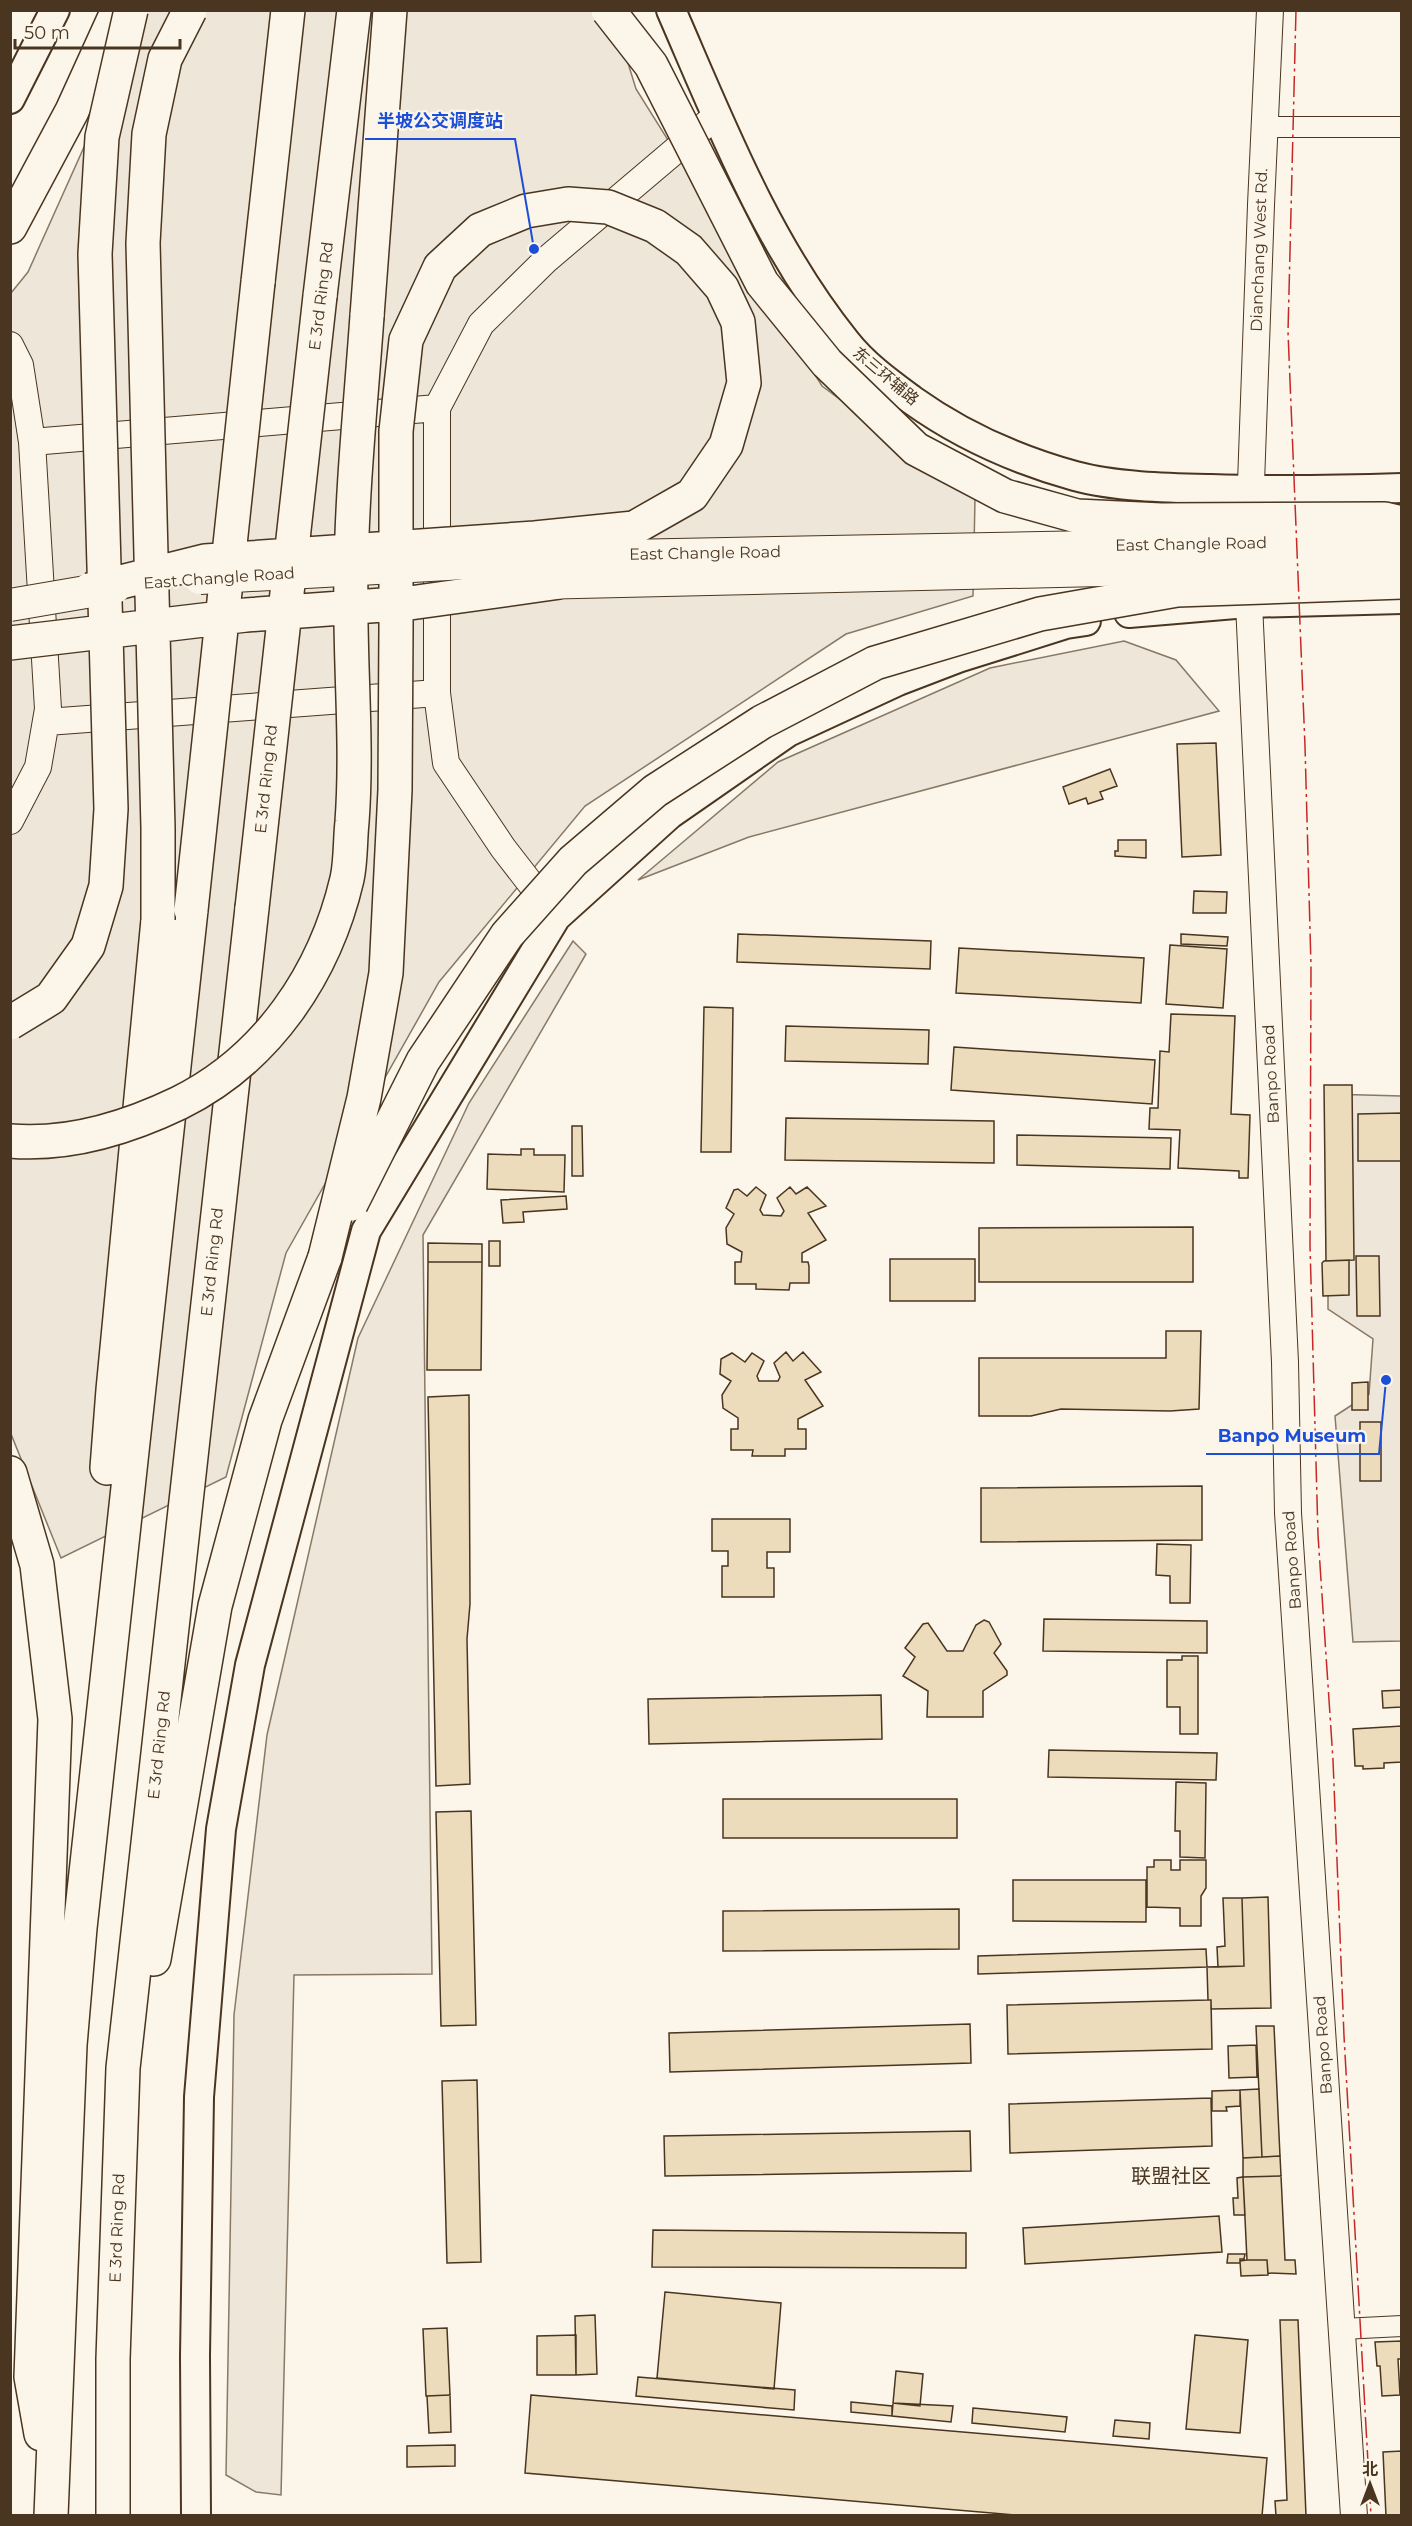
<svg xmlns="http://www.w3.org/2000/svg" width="1412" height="2526" font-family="Montserrat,'Noto Sans SC',sans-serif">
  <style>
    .green { fill: #ede6d9; stroke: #887966; stroke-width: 1.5 }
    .building { fill: #ecdcbc; stroke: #4a3520; stroke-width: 1.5 }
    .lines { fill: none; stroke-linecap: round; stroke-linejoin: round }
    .minor-casing { stroke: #4a3520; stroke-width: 22 }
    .tertiary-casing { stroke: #4a3520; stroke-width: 28 }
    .secondary-casing { stroke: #4a3520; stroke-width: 32 }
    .trunk-casing { stroke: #4a3520; stroke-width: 36 }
    .minor { stroke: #fbf6e9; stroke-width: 20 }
    .tertiary { stroke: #fbf6e9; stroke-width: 26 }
    .secondary { stroke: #fbf6e9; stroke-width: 28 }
    .trunk { stroke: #fbf6e9; stroke-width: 33 }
    .primary-bridge-casing { stroke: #4a3520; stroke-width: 34; stroke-linecap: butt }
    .trunk-bridge-casing { stroke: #4a3520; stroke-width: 36; stroke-linecap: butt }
    .primary-bridge { stroke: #fbf6e9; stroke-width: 32 }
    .trunk-bridge { stroke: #fbf6e9; stroke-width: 33 }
    .power { stroke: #c62828; stroke-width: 1.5; stroke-dasharray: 21 4.5 3 4.5; stroke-linecap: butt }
    .labels { text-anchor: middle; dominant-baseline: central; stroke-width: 4.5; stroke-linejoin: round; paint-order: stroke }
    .street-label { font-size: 16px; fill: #4a3520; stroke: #fbf6e9 }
    .quarter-label { font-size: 20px; fill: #4a3520; stroke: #fbf6e9 }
    .leader { fill: none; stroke: #1d4ed8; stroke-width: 2 }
    .callout-dot { fill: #1d4ed8; stroke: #fbf6e9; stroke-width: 2 }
    .callout-label { font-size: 18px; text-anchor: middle; font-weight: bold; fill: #1d4ed8; stroke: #fbf6e9; stroke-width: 4.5; stroke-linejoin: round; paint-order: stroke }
  </style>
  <rect width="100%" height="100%" fill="#fbf6e9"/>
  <path class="green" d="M145 11H612L636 89 822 386 975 499 973 596 846 634 585 806 439 982 286 1253 226 1477 61 1558 11 1434V293L28 272Z
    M1124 641 1176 660 1219 711 749 837 638 880 778 762 990 668Z
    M573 941 586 954 423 1235 432 1974 294 1975 281 2495 256 2492 226 2475 234 2015 267 1735 358 1338 469 1103Z
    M1328 1094 1401 1096V1641L1353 1642 1335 1416 1369 1394 1373 1339 1328 1309Z"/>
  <path class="building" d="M1216 743 1221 855 1182 857 1177 744Z
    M1110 769 1117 786 1100 792 1103 799 1088 804 1086 798 1069 804 1063 787Z
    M1118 840H1146V858L1115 856V851H1118Z
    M1194 891 1227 892 1226 913H1193Z
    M738 934 931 941 930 969 737 962Z
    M1181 934 1228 937 1227 946 1181 944Z
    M1170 945 1227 949 1223 1008 1166 1004Z
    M959 948 1144 958 1141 1003 956 993Z
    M704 1007 733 1008 731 1152H701Z
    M1171 1014 1235 1016 1231 1114 1250 1115 1248 1178H1239V1171L1178 1168 1180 1130 1149 1129 1150 1108H1158L1160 1051 1169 1052Z
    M786 1026 929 1030 928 1064 785 1061Z
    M954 1047 1155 1060 1152 1104 951 1090Z
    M1324 1085H1352L1354 1260 1326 1261Z
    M1402 1113V1161H1358V1114Z
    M786 1118 994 1121V1163L785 1160Z
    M572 1126H582L583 1176H572Z
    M1017 1135 1171 1138 1170 1169 1017 1165Z
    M521 1149H534V1155H565L564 1192 487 1189 488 1154 521 1155Z
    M756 1187 766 1195 760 1210 763 1215 781 1216 784 1211 777 1198 790 1187 796 1194 807 1187 826 1206 808 1213 826 1240 802 1253V1262H808L809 1266V1283H790L789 1290 756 1289V1284H735V1262H741L742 1252 727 1244 726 1228 734 1214 726 1208 734 1190 738 1189 747 1196Z
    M566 1196 567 1209 523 1212 524 1222 503 1223 501 1200Z
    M1193 1227V1282H979V1228Z
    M489 1241H500V1266H489Z
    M428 1243 482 1244V1262H428Z
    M1356 1256H1379L1380 1316H1357Z
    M890 1259H975V1301H890Z
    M1349 1260V1295L1323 1296 1322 1263 1324 1261Z
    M428 1262H482L481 1370H427Z
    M1166 1331H1201L1199 1409 1170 1411 1061 1409 1031 1416H979V1358H1166Z
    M786 1352 793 1361 803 1352 821 1372 805 1380 823 1406 798 1419V1429H806V1449H785V1456H752L753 1450H731V1429H738V1418L723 1408 722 1395 731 1381 720 1374 721 1359 732 1353 745 1362 752 1353 764 1361 757 1376 759 1381H778L780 1377 774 1363Z
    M1368 1382V1410H1352V1383Z
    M469 1395 470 1604 467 1639 470 1784 436 1786 428 1397Z
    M1360 1422H1381V1481H1360Z
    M1202 1486V1540L981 1542V1488Z
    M712 1519H790V1552H767V1568H774V1597H722V1566H728V1551H712Z
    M1157 1544 1191 1545 1190 1603H1170V1576L1156 1575Z
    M1044 1619 1207 1621V1653L1043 1651Z
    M984 1620 989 1622 1001 1644 994 1653 1007 1671V1675L983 1691V1717H927L928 1691 903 1676 915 1657 905 1648 923 1624 928 1623 947 1651H963L976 1625Z
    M1182 1656H1198V1734H1180V1707H1167V1660H1182Z
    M1402 1690V1707L1383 1708 1382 1691Z
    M881 1695 882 1739 649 1744 648 1699Z
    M1402 1726V1762L1384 1763V1768L1363 1769V1766H1355L1353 1729Z
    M1049 1750 1217 1753 1216 1780 1048 1777Z
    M1176 1782 1206 1783 1205 1858 1180 1857V1831H1175Z
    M723 1799H957V1838H723Z
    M471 1811 476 2025 441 2026 436 1812Z
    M1154 1860H1171V1870H1180V1860H1206V1888L1201 1896V1926H1180V1908L1147 1907V1867H1154Z
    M1013 1880H1146V1922L1013 1921Z
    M1268 1897 1271 2008 1211 2009V2000H1208L1207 1967 1244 1966 1242 1898Z
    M1223 1898H1242L1244 1966 1218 1967 1217 1947 1225 1946Z
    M959 1909V1949L723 1951V1911Z
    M1206 1949 1207 1967 978 1974V1956Z
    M1208 2000H1211L1212 2049 1008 2054 1007 2005Z
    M970 2024 971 2063 670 2072 669 2033Z
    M1256 2026H1274L1280 2156 1262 2157Z
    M1256 2045 1257 2077 1229 2078 1228 2046Z
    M477 2080 481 2262 447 2263 442 2081Z
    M1259 2089 1262 2157 1243 2158 1240 2090Z
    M1240 2090V2106L1226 2107 1227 2111H1212V2091Z
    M1211 2098 1212 2146 1010 2153 1009 2104Z
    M970 2131 971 2171 665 2176 664 2136Z
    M1280 2156 1281 2176 1243 2177V2158Z
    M1281 2176 1285 2260H1295L1296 2274 1268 2273 1267 2260H1247L1243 2177Z
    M1243 2177 1245 2215H1234L1233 2198H1238L1237 2178Z
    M1219 2216 1222 2252 1025 2264 1023 2228Z
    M653 2230 966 2233V2268L652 2267Z
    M1228 2254H1245L1244 2259H1240V2263H1227Z
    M1247 2260H1267L1268 2275 1241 2276 1240 2261Z
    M665 2292 781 2303 774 2389 657 2378Z
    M595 2315 597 2374 576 2375 575 2316Z
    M1280 2320H1298L1306 2516H1276L1275 2501 1287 2500Z
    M447 2328 450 2395 426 2396 423 2329Z
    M576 2335V2375H537V2336Z
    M1195 2335 1248 2340 1240 2433 1186 2429Z
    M1402 2341V2359H1398L1400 2395 1382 2396 1380 2366H1377L1375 2342Z
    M896 2371 923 2374 920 2406 893 2403Z
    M638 2377 795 2390 794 2410 636 2396Z
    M450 2395 451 2432 429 2433 427 2396Z
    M531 2395 1267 2458 1262 2516H1026L525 2473Z
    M851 2402 892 2406V2416L851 2412Z
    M893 2403 953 2406 951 2422 892 2416Z
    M973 2408 1067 2417 1065 2432 972 2423Z
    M1115 2420 1150 2423 1149 2439 1113 2436Z
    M455 2445V2466L407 2467V2446Z
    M1402 2451V2516H1386L1383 2452Z"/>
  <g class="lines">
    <g class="minor-casing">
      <path id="minor" d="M1264 127H1402
        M1342 2329 1402 2326"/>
    </g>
    <g class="tertiary-casing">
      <path id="tertiary" d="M10 345 20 365 32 442 48 709 38 767 10 821
        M32 442 437 408
        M1250 511 1261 205 1270 10
        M1248 583 1285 1362 1288 1513 1354 2516
        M47 722 437 693
        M551 910 503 848 446 763 437 693V408L481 324 546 260 716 116"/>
    </g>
    <g class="secondary-casing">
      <path id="secondary" d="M671 10C721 125 767 244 846 342 864 365 889 383 912 400 961 435 1017 460 1075 476 1115 487 1169 488 1211 489 1275 491 1338 490 1402 488
        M10 99 55 10
        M1129 613 1247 603 1402 599
        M196 2516 195 2356 199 2097 221 1829 250 1665 366 1231 556 917 670 814 788 732 898 681 958 658 1066 624 1086 621"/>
    </g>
    <g class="trunk-casing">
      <path id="trunk" d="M10 227 72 111 118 10
        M258 282 288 10
        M320 296 354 10
        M367 316 390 10
        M107 1468 113 1390 158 920
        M10 1473 37 1565 55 1719 31 2377 41 2434
        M154 1959 215 1606 265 1420 325 1257
        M51 2516 70 2045 80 1928 191 910
        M113 2516V2359L123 2068 252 908"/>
    </g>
    <use href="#minor" class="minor"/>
    <use href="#tertiary" class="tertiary"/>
    <use href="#secondary" class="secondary"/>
    <use href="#trunk" class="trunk"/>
    <g class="primary-bridge-casing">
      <path id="primary-bridge" d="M200 578 573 557 1402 541
        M534 583 1402 563
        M10 605 115 587"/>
    </g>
    <g class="trunk-bridge-casing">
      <path id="trunk-bridge" d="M608 10 651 65 762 283 827 363 916 449 1005 496 1077 516 1161 520 1385 519 1402 523
        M89 590 205 561 535 538 634 528 692 495 726 445 744 383 738 322 722 288 689 250 655 226 608 207 568 204 526 211 480 230 440 267 406 340 396 431V629L395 790 386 973 364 1098 325 1257
        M10 643 246 615 410 603 560 582
        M252 908 320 296
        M191 910 258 282
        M158 920V828L143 243 149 134 165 59 190 10
        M10 1023 51 998 88 946 106 886 111 809 95 254 102 137 131 10
        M10 1141C69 1146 127 1128 179 1103 268 1059 325 973 347 879 351 861 350 840 352 822 358 740 349 657 351 574 352 488 361 402 367 316
        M351 1204 423 1061 507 935 573 861 655 791 762 722 875 663 1040 614 1177 590 1402 582"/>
    </g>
    <use href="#primary-bridge" class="primary-bridge"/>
    <use href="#trunk-bridge" class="trunk-bridge"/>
    <path class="power" d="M1296 10 1288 332 1305 746 1311 966 1310 1245 1318 1535 1333 1760 1344 2036 1371 2516"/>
  </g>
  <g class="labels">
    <g class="street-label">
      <text transform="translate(1259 250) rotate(-88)">Dianchang West Rd.</text>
      <text transform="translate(321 296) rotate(-83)">E 3rd Ring Rd</text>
      <text transform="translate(886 376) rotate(40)">东三环辅路</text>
      <text transform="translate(1191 544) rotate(-1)">East Changle Road</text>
      <text transform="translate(705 553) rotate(-1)">East Changle Road</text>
      <text transform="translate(219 578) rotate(-4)">East Changle Road</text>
      <text transform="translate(266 779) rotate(-84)">E 3rd Ring Rd</text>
      <text transform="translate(1271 1074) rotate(-93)">Banpo Road</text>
      <text transform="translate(212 1262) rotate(-84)">E 3rd Ring Rd</text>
      <text transform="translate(1292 1560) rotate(-94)">Banpo Road</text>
      <text transform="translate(159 1745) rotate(-84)">E 3rd Ring Rd</text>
      <text transform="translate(1323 2045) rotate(-94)">Banpo Road</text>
      <text transform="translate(117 2228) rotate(-88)">E 3rd Ring Rd</text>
    </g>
    <g class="quarter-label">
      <text x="1171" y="2176">联盟社区</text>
    </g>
  </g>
  <path class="leader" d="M534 249L515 139H365M1386 1380L1379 1454H1206"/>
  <g class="callout-dot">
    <circle cx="534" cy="249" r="6"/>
    <circle cx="1386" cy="1380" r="6"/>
  </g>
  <g class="callout-label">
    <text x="440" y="127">半坡公交调度站</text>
    <text x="1292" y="1442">Banpo Museum</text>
  </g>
  <rect width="1412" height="2526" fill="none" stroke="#4a3520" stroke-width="24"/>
  <g transform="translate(1370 2484)" stroke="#fbf6e9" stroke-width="4.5" paint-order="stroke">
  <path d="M0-4.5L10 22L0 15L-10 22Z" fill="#4a3520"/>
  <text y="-9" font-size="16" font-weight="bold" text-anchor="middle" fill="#4a3520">北</text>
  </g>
  <path d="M15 39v9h165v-9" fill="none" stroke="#4a3520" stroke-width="3"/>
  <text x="24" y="39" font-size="18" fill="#4a3520" stroke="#fbf6e9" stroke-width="4.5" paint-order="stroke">50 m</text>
</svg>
